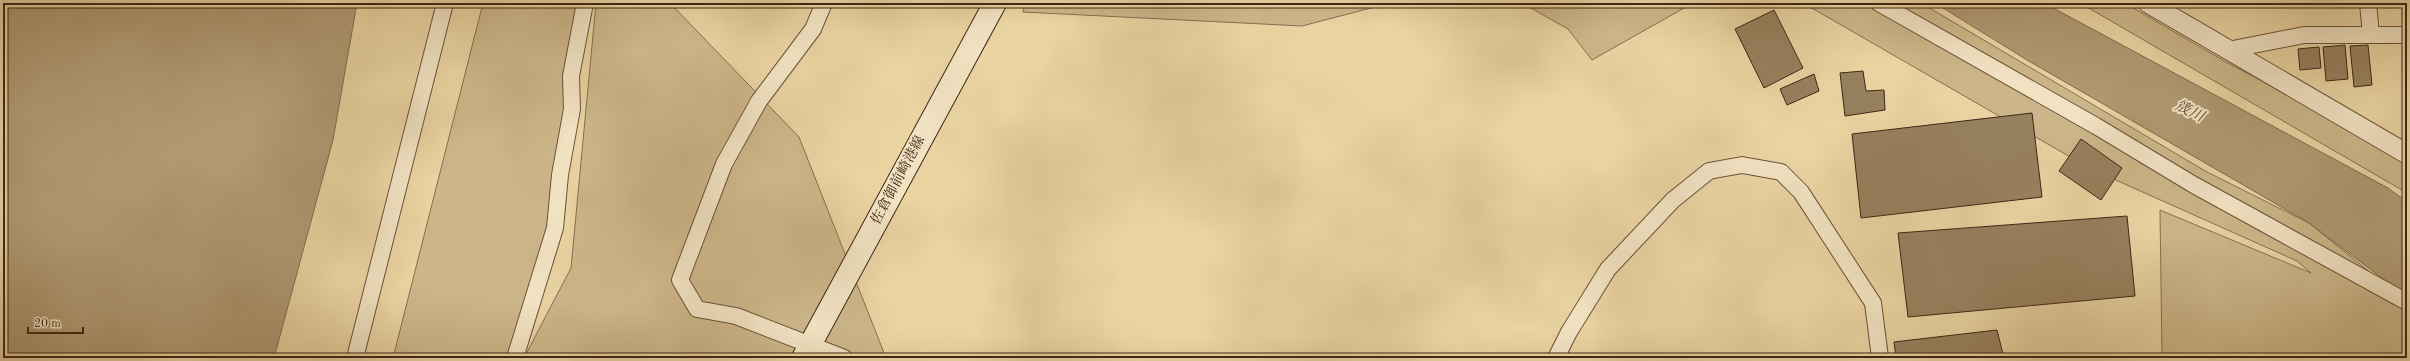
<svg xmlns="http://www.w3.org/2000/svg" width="2410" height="361" font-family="'Old Standard TT','Noto Serif JP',serif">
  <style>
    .green { fill: #ccb689; stroke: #866e50 }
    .water { fill: #af9872; stroke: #826a4d }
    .building { fill: #97805e; stroke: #3f2616 }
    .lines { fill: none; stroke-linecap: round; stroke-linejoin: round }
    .minor-casing { stroke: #6a5139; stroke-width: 18 }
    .tertiary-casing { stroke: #6a5139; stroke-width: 21 }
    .secondary-casing { stroke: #3f2616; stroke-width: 24 }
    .minor { stroke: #f1e2c2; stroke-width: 16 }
    .tertiary { stroke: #f1e2c2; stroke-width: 19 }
    .secondary { stroke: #f1e2c2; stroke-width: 22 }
    .labels { text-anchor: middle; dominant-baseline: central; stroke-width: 4; stroke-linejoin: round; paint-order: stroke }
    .street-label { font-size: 14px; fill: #3f2616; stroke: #f1e2c2 }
    .water-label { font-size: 15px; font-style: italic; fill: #614832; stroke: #f1e2c2 }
  </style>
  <rect width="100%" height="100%" fill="#e9d3a1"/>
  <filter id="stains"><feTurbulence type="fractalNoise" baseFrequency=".005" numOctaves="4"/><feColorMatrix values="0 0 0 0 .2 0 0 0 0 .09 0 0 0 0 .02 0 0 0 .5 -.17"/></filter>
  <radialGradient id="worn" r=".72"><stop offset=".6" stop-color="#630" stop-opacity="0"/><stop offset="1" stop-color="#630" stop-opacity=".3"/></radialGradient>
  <path class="green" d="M483 3H580L553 243 515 358H393Z
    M596 3H670L799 137 886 358H524L571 268Z
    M1025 3H1390L1302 26 1023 12Z
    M1522 3H1693L1592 60 1568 29Z
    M1803 3H1921L2207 172 2309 223 2407 302V358H2162L2160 210 2311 273 2297 261 2091 169Z
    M2080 3H2125L2224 61 2407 157V193Z"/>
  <path class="water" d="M3 3H357L333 140 274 358H3Z
    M1935 3H2044L2388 188 2407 202V297L2309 223 2027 60Z"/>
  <path class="building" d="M1774 10 1803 68 1764 88 1735 29Z
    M2345 45 2348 79 2326 81 2323 47Z
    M2368 45 2372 85 2354 87 2350 46Z
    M2319 47 2321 68 2300 70 2298 49Z
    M1863 71 1866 91 1884 90 1885 110 1845 116 1840 73Z
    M1814 74 1819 91 1787 105 1780 89Z
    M2032 113 2042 197 1861 218 1852 134Z
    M2081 139 2122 168 2101 200 2059 171Z
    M2127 216 2135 296 1908 317 1898 233Z
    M1997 330 2004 358H1896L1894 342Z"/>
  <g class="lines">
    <g class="minor-casing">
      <path id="minor" d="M824 3 813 29 759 101 724 164 680 280 697 309 736 316 844 358
        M1879 3 2096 126 2194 185 2407 302
        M2368 3 2371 35
        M2228 50 2304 35H2407
        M355 358 445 3
        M515 358 555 228 560 175 572 109 571 76 585 3
        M1556 358 1569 332 1608 269 1673 200 1709 171 1742 165 1781 172 1801 192 1873 303 1880 358"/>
    </g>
    <g class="tertiary-casing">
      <path id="tertiary" d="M2148 3 2407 154"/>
    </g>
    <g class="secondary-casing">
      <path id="secondary" d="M803 358 995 3"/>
    </g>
    <use href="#minor" class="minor"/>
    <use href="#tertiary" class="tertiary"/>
    <use href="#secondary" class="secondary"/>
  </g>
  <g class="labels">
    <g class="street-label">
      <text transform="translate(898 180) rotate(-62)">佐倉御前崎港線</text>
    </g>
    <g class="water-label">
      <text transform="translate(2189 112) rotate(26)">筬川</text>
    </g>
  </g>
  <rect width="2410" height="361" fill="none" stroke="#e9d3a1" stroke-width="16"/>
  <rect x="4" y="4" width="2402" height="353" fill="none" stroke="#3f2616" stroke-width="2"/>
  <rect x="8" y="8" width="2394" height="345" fill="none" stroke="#3f2616"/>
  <path d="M28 327v6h55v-6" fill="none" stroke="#3f2616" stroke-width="2"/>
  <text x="34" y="327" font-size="12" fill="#3f2616" stroke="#f1e2c2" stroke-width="3" paint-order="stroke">20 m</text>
  <rect width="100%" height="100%" filter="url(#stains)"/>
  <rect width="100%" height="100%" fill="url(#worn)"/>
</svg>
